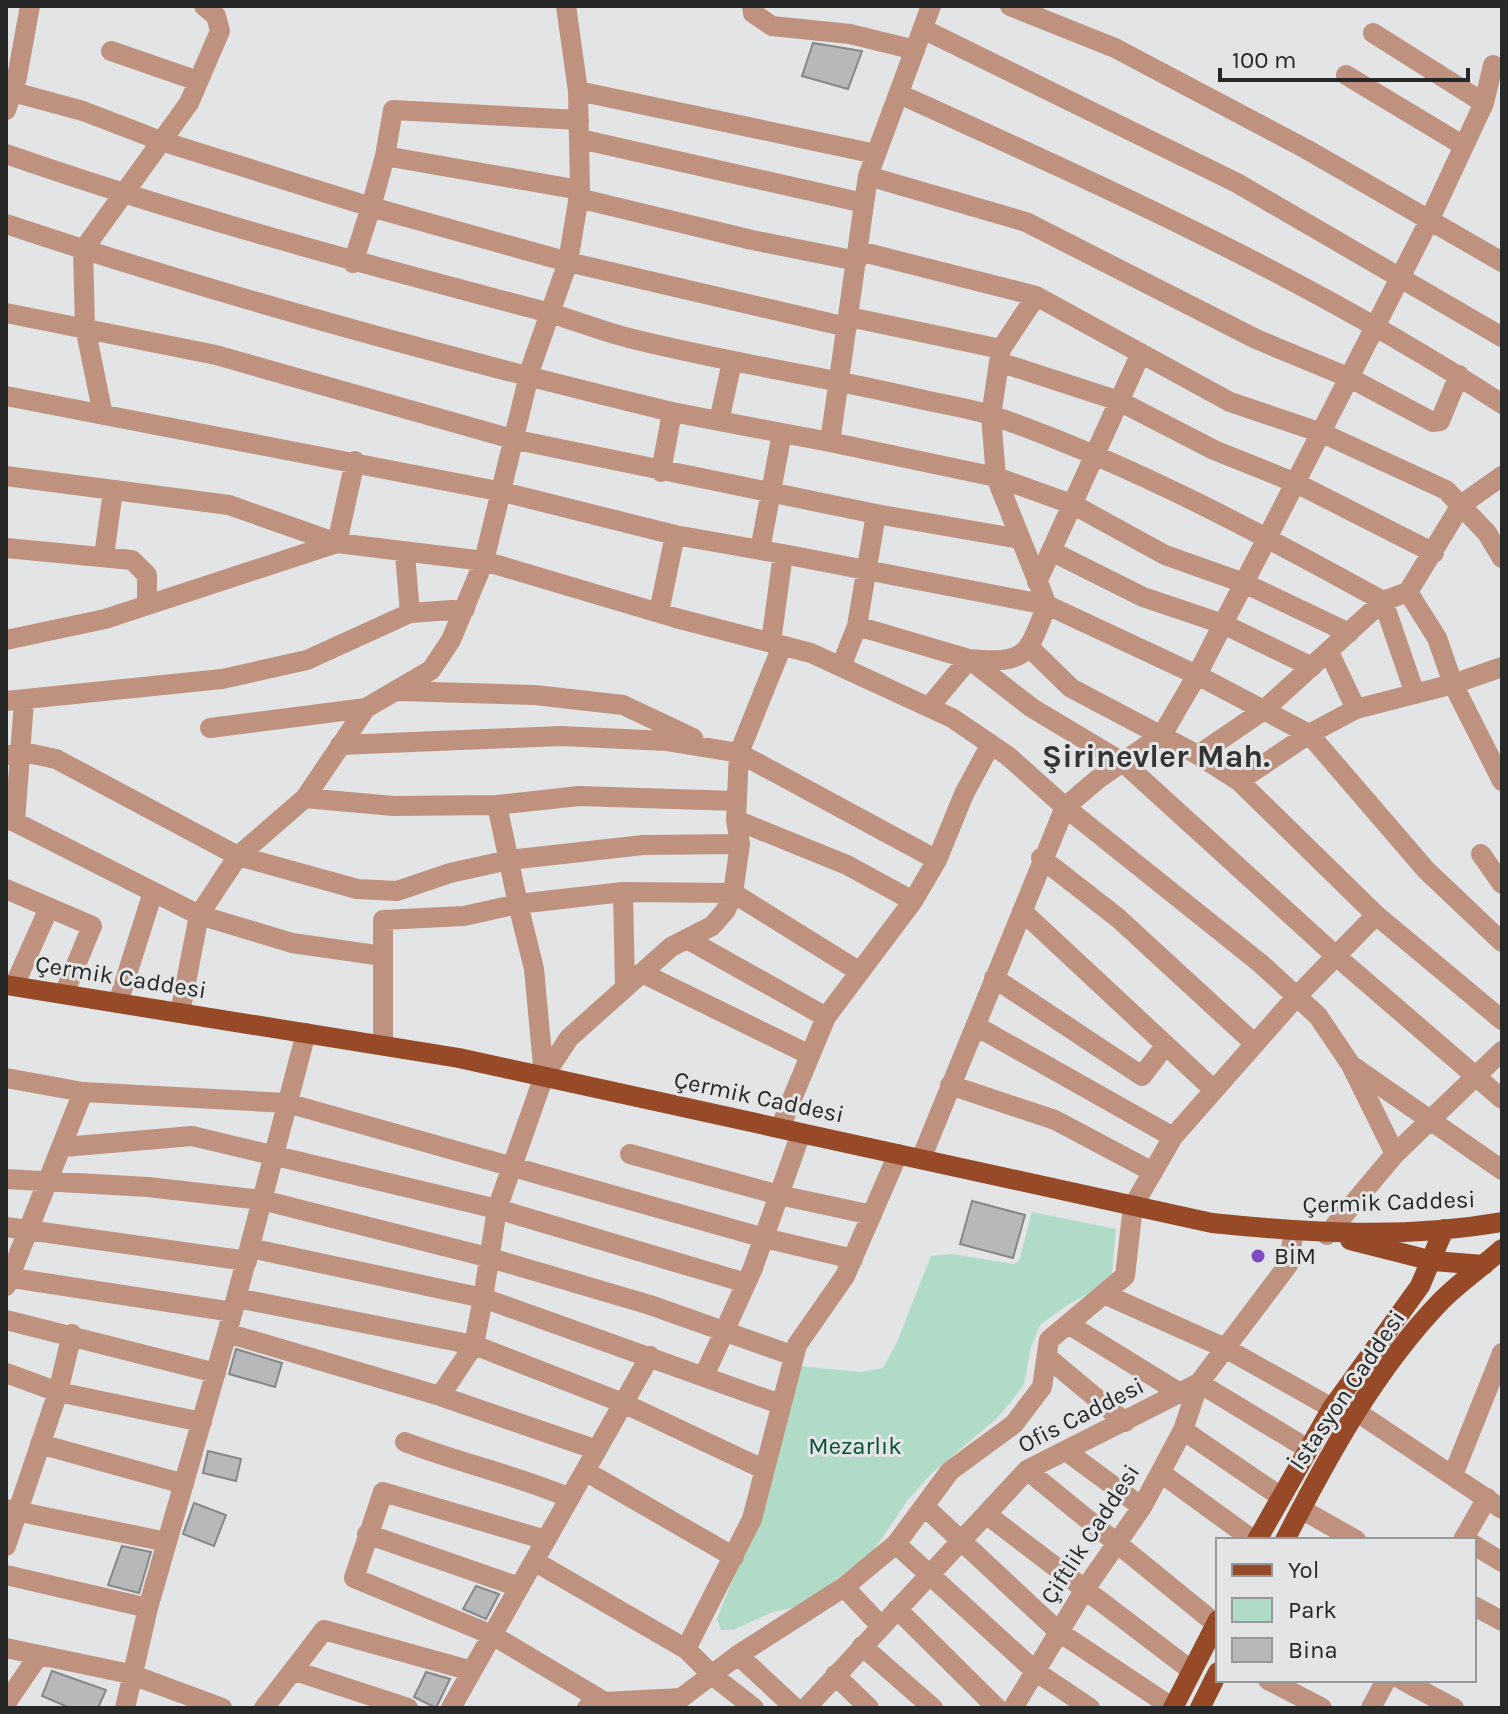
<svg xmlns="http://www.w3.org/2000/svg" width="1508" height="1714" font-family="Karla,sans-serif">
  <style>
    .green { fill: #b0dbc6 }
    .building { fill: #b7b8b9; stroke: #868788; stroke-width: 2 }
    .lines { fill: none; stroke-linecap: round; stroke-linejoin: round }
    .minor { stroke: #be927f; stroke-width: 20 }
    .major { stroke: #964a28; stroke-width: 20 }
    .poi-dot { fill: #7c4ac1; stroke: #e3e4e5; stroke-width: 3 }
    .labels { text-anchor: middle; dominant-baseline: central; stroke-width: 6; stroke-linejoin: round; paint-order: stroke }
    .street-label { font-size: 24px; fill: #262727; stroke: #e3e4e5 }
    .poi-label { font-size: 24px; fill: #262727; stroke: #e3e4e5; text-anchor: start }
    .park-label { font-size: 24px; fill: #005137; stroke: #e3e4e5 }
    .district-label { font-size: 32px; font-weight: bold; fill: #333435; stroke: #e3e4e5 }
  </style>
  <rect width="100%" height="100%" fill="#e3e4e5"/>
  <path class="green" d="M1032 1212 1116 1229 1112 1273 1103 1286 1069 1304 1040 1325 1031 1347 1024 1384 1014 1398 997 1418 931 1474 907 1501 874 1550 802 1606 773 1612 733 1630H721L717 1619 758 1516 799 1366 861 1372 883 1368 897 1342 931 1256 952 1254 1014 1264 1019 1261Z"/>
  <path class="building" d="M813 43 862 51 848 89 802 76Z
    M972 1201 1025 1215 1013 1258 960 1244Z
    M236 1349 282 1363 275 1387 229 1374Z
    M208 1451 241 1459 236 1481 203 1473Z
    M194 1503 226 1515 214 1546 183 1534Z
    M122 1546 151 1552 139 1593 108 1585Z
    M476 1586 499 1594 486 1619 463 1609Z
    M52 1671 106 1690 98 1708H70L42 1696Z
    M426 1672 450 1679 436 1708 414 1697Z"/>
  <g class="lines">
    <path class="minor" d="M752 6 753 13 772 26 850 34 915 50
      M1010 6 1115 48 1306 149 1502 262
      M923 29 1237 183 1502 337
      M1373 33 1484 103
      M111 51 198 81
      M1346 75 1464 146
      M578 91 876 154
      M13 92 83 111 161 141 371 207 385 156 580 190
      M899 94C1105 187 1313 280 1502 404
      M6 110 17 77 30 6
      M580 139 864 203
      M6 154C184 216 364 264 546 312 574 320 601 331 629 338 724 362 821 376 915 398 941 404 969 408 994 416 1129 463 1258 532 1383 601L1415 694
      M385 156 393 110 579 120
      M868 176 1026 222 1256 339 1350 378 1433 422 1440 421 1459 375
      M578 198 752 240 857 261
      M6 224C225 297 448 358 672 412
      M859 251 1036 296 1230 402 1322 433 1446 490 1487 533 1502 558
      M353 263 371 207 568 262 847 327
      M6 313 216 355 512 439 876 514
      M849 317 1001 349 1036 296
      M1001 349 991 416 996 477 1074 505 1165 555 1244 583 1349 633
      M999 362 1119 401 1214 450 1296 483 1434 553
      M6 396 503 492 675 535 659 612
      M103 415 85 327 83 250 189 103 220 31 216 16 204 6
      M719 421 732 362
      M782 433 830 442
      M661 472 672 412 782 433 760 550
      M6 476 229 505 337 543 355 461
      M675 535 783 554 771 642
      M6 548 132 560 147 575V605
      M1053 552 1143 597 1223 624 1312 667
      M405 554 410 613
      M783 554 1047 605 1197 675 1309 734 1239 781 1198 755
      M104 556 113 491
      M1037 582 1141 353
      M1408 592 1437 638 1453 684 1356 709 1309 734 1426 870 1502 942
      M857 626 876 514 1020 539
      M6 640 105 619 337 543 484 561 676 618 811 653 952 718 1008 756 1065 807 1260 963 1318 1016 1351 1065 1395 1154
      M1030 648 1071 688 1198 755 1264 710 1383 601 1408 592 1461 505 1502 476
      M1329 652 1356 709
      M841 667 857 626 969 659 1032 708 1124 763 1336 956 1502 1099
      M1502 667 1453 684 1502 781
      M398 691 535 695 623 705 693 738
      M6 701 222 679 307 660 410 613 465 609
      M929 707 969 659C1027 664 1027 656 1047 605L996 477 830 442 868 176 931 6
      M210 728 366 708
      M340 745 561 736 666 741 739 753 937 860 964 794 991 744
      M6 755 23 752 56 759 238 856 357 889 397 891 450 873 509 860 643 845 740 844
      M1239 781 1376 915 1502 1020
      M305 798 393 806 497 805 579 796 737 801
      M6 819 15 822 24 701
      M736 820 847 865 913 901 937 860
      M15 822 199 915 292 943 383 956
      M1481 854 1502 884
      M1041 858 1118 918 1255 1044
      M6 889 92 926 64 994
      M623 892 625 988
      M1022 911 1214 1090
      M687 939 826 1017
      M642 973 810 1055
      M994 978 1142 1076 1165 1046
      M14 986 49 908
      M118 1003 153 892
      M180 1013 199 915 238 856 305 798 366 708 431 670 451 640 484 561 531 367 568 262 580 190 578 91 566 6
      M976 1026 1173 1137
      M383 1045V920L464 916 518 904 497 805
      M1351 1065 1502 1170
      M544 1076 534 969 518 904 623 892 733 893 860 972
      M6 1078 83 1092 287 1103 764 1238 853 1259
      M950 1085 1055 1120 1153 1172
      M780 1128 826 1017 913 901
      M64 1147 192 1136 497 1209 746 1283
      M630 1154 779 1195 872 1215
      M921 1159 1065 807 1098 779 1162 735 1197 675 1428 223 1484 103 1493 65
      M6 1179 148 1187 262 1200 487 1257 650 1305 794 1356
      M6 1227 247 1261
      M1327 1235 1395 1154 1502 1051
      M250 1248 483 1298 497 1209 544 1076 569 1038 671 947 712 926 726 910 733 893 740 844 736 820 739 753 782 646
      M6 1277 233 1312
      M6 1286 83 1092
      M1104 1294 1225 1348 1332 1408
      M237 1298 474 1345 623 1403 763 1469
      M6 1320 216 1373
      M1068 1324 1180 1393
      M227 1333 440 1396 597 1450
      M1047 1357 1125 1422
      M6 1373 58 1392 202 1422
      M704 1376 753 1268 801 1133
      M440 1396 474 1345 483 1298 780 1404
      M1357 1412 1502 1509
      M1183 1430 1281 1497
      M405 1442C459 1463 516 1475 570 1498
      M40 1444 184 1484
      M1066 1451 1142 1507
      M1027 1470 1216 1624
      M585 1471 734 1557
      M1161 1473 1253 1540
      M1453 1475 1502 1353
      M924 1506 1059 1632 1173 1708
      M6 1509 167 1542
      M1301 1509 1356 1540
      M986 1514 1192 1671
      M367 1534 519 1587
      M546 1540 383 1492 354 1578 492 1635 615 1708
      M1463 1540 1487 1498
      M896 1544 1035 1671 1090 1708
      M1474 1545 1502 1562
      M6 1546 58 1392 72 1334
      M534 1561 686 1649
      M6 1575 148 1608
      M844 1587 881 1626
      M1474 1606 1502 1621
      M897 1609 997 1708
      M862 1646 933 1708
      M6 1648 130 1674 222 1708
      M738 1655 795 1708
      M295 1671 408 1708
      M835 1675 869 1708
      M1268 1680 1322 1708
      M1402 1680 1454 1708
      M6 1703 39 1655
      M125 1708 148 1608 227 1333 306 1033
      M264 1708 324 1630 472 1671
      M451 1708 650 1356
      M587 1708 604 1702 681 1698
      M668 1708 738 1655 844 1587 896 1544 950 1471 1014 1424 1042 1387 1049 1340 1125 1276 1133 1206 1173 1137 1297 996 1376 915
      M754 1708 712 1675 686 1649 752 1519 797 1345 845 1276 898 1154
      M806 1708 1027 1470 1199 1383 1288 1265 1294 1231
      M1013 1708 1085 1589 1142 1507 1183 1430 1199 1383 1308 1449
      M1371 1708 1386 1680"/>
    <path class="major" d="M6 985 459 1058 1212 1223C1309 1233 1405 1239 1502 1222
      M1350 1240 1433 1261 1484 1265
      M1257 1540 1332 1408 1420 1286 1444 1229
      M1285 1540C1328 1456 1376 1368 1442 1300 1460 1282 1482 1267 1502 1249
      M1173 1708 1218 1620
      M1200 1708 1218 1672"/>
  </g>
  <circle class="poi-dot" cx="1258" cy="1256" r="8"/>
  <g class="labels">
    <g class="street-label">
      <text transform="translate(121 977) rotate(9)">Çermik Caddesi</text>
      <text transform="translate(759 1097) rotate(12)">Çermik Caddesi</text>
      <text transform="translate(1389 1202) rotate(-2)">Çermik Caddesi</text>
      <text transform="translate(1347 1390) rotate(-56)">İstasyon Caddesi</text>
      <text transform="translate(1081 1415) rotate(-27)">Ofis Caddesi</text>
      <text transform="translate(1090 1534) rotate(-57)">Çiftlik Caddesi</text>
    </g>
    <g class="poi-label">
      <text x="1274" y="1256">BİM</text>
    </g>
    <g class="park-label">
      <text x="855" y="1446">Mezarlık</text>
    </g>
    <g class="district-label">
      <text x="1156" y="756">Şirinevler Mah.</text>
    </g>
  </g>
  <rect width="1508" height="1714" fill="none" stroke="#262727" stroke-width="16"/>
  <rect x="1216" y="1538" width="260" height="144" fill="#e3e4e5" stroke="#979899" stroke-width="2"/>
  <rect x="1232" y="1564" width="40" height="12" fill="#964a28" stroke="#979899" stroke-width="2"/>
  <text x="1288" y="1578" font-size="24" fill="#262727">Yol</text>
  <rect x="1232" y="1598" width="40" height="24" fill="#b0dbc6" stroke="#979899" stroke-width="2"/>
  <text x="1288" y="1618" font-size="24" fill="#262727">Park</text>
  <rect x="1232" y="1638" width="40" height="24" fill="#b7b8b9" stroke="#979899" stroke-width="2"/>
  <text x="1288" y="1658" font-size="24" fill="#262727">Bina</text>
  <path d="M1220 68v12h248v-12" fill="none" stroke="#262727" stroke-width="4"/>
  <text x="1232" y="68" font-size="24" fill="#262727" stroke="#e3e4e5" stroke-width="6" paint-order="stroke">100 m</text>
</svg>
